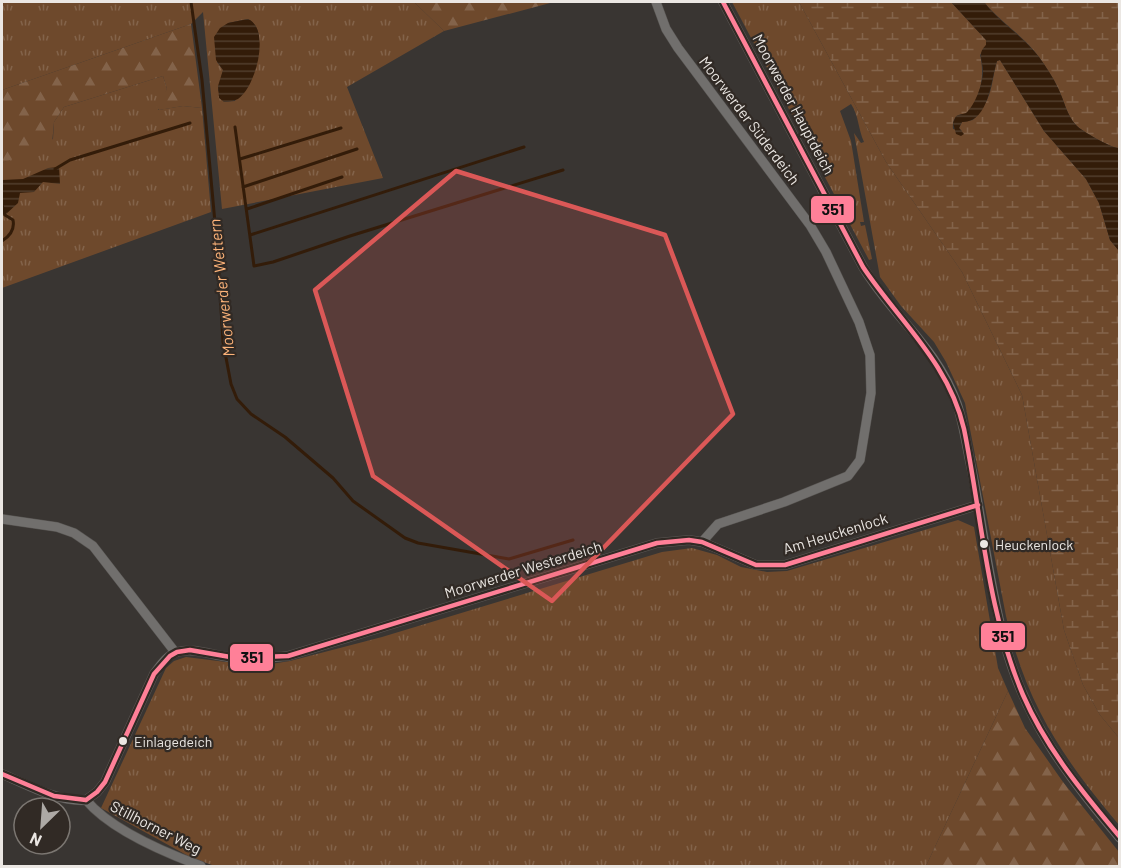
<svg xmlns="http://www.w3.org/2000/svg" width="1121" height="868" font-family="Barlow,sans-serif">
  <style>
    .grass { fill: url(#grass-tufts); fill-rule: evenodd }
    .forest { fill: url(#forest-firs) }
    .wetland { fill: url(#wetland-marsh) }
    .water { fill: url(#water-rules) }
    .lines { fill: none; stroke-linecap: round; stroke-linejoin: round }
    .stream { stroke: #331c09; stroke-width: 3 }
    .street-casing { stroke: #55524f; stroke-width: 10 }
    .street { stroke: #716f6d; stroke-width: 9 }
    .bus-1-casing { stroke: #312a25; stroke-width: 9 }
    .bus-1 { stroke: #ff8098; stroke-width: 4.5 }
    .marked { fill: #db5857; fill-opacity: 0.2; stroke: #db5857; stroke-width: 4.5; stroke-linejoin: round }
    .bus-dot { fill: #ebe7e3; stroke: #312a25; stroke-width: 2 }
    .labels { text-anchor: middle; dominant-baseline: central; stroke-width: 4.5; stroke-linejoin: round; paint-order: stroke }
    .bus-label { font-size: 14px; fill: #ebe7e3; stroke: #312a25; text-anchor: start }
    .street-label { font-size: 15px; fill: #ebe7e3; stroke: #312a25 }
    .water-label { font-size: 16px; font-style: italic; fill: #fdb379; stroke: #312a25 }
    .line-badge { stroke: #312a25; stroke-width: 2 }
    .pale-badge-label { font-size: 16px; text-anchor: middle; font-weight: bold; fill: #111 }
  </style>
  <defs>
    <pattern id="grass-tufts" width="24" height="20" patternUnits="userSpaceOnUse" patternTransform="scale(1.5)"><rect width="24" height="20" fill="#6e492c"/><path d="M3 7l-1-3M5 7V3M7 7l1-3M15 17l-1-3M17 17v-4M19 17l1-3" fill="none" stroke="#83634a"/></pattern>
    <pattern id="forest-firs" width="22" height="20" patternUnits="userSpaceOnUse" patternTransform="scale(1.5)"><rect width="22" height="20" fill="#6e492c"/><path d="M5 1l3.5 6h-7zM16 11l3.5 6h-7z" fill="#83634a"/></pattern>
    <pattern id="wetland-marsh" width="20" height="14" patternUnits="userSpaceOnUse" patternTransform="scale(1.5)"><rect width="20" height="14" fill="#6e492c"/><path d="M1 5h8M5 5V1M11 12h8M15 12V8" fill="none" stroke="#83634a"/></pattern>
    <pattern id="water-rules" width="6" height="5" patternUnits="userSpaceOnUse" patternTransform="scale(1.5)"><rect width="6" height="5" fill="#331c09"/><path d="M0 2.5h6" fill="none" stroke="#513d2d"/></pattern>
  </defs>
  <rect width="100%" height="100%" fill="#393532"/>
  <path class="grass" d="M2 2H414L444 31 347 87 383 178 222 209 203 12 191 24 2 90ZM248 19C275 34 244 81 235 101L224 102 218 90 223 70 217 62 228 23Z
    M732 2H799L886 162 962 272 1022 395 1064 630 1083 685 1100 715 1119 738V825C1062 757 1026 704 1006 616L965 403 946 362 934 342 901 306 880 277 854 133 861 143 864 142C858 129 859 116 851 104L840 111 851 141 864 222H860L861 226 865 225 872 259 869 260Z
    M163 76 167 89 158 110 183 106 202 108 211 212 2 288V163L53 139 54 122 64 107Z
    M958 520 974 527 998 668 1008 691 926 866H215L192 858 101 808 166 668 174 661 186 657 258 666 290 661 382 637 662 552 692 548 717 555 741 567 767 572 787 571Z"/>
  <path class="forest" d="M414 2H554L444 31Z
    M191 24 202 108 183 106 159 110 156 106 167 89 163 76 64 107 54 122 52 144 2 163V90Z
    M1008 691 1025 728 1063 782 1119 852V866H926Z"/>
  <path class="wetland" d="M799 2H951L986 40V45L980 55C985 75 981 99 966 114 956 113 952 119 953 129L962 131 959 128 962 122 973 120C978 114 984 107 987 100 993 87 993 74 997 61L1000 60 1044 131 1086 179 1099 203 1110 240 1119 251V738L1100 715 1083 685 1064 630 1022 395 962 272 886 162Z
    M984 2H1119V148C1113 149 1081 131 1076 125 1067 116 1064 100 1058 88 1053 77 1046 67 1039 57 1024 36 1000 22 984 2Z"/>
  <path class="water" d="M951 2H984C1000 23 1023 36 1039 57 1046 67 1053 77 1058 88 1064 100 1067 116 1076 125 1081 131 1113 149 1119 148V251L1110 240 1099 203 1086 179 1044 131 1000 60 997 61C991 79 989 123 962 122L959 128 964 134 961 136 956 134 953 123 956 116 966 113C975 105 982 86 983 73 984 62 976 54 986 45V40Z
    M248 19C271 29 256 87 238 99 234 101 229 101 224 102L219 98 218 86 223 70 216 60 214 37 220 28 228 23Z
    M59 167 60 184 43 182 34 192 20 193 18 203 5 215 2 214V180L23 179 48 168Z"/>
  <g class="lines">
    <path class="stream" d="M191 2 202 80 218 256 223 342 231 384 237 399 251 414 285 437 333 478 353 501 405 538 418 543 509 559 573 540
      M235 127 254 266 273 262 350 236 563 170
      M240 159 341 128
      M55 169 70 160 190 123
      M243 187 357 149
      M2 205 5 215 13 220C15 230 10 236 2 241
      M247 209 342 177
      M250 235 524 147"/>
    <g class="street-casing">
      <path id="street" d="M656 2 666 29 678 48 810 225 826 252 859 322 870 355 871 393 860 460 848 476 784 502 718 524 702 542
        M723 2 863 267C893 317 936 346 957 404 964 425 967 449 972 471 983 527 989 585 1004 640 1024 719 1068 777 1120 838
        M2 519 57 527 74 533 93 546 175 652
        M2 774C28 785 57 802 86 800
        M86 800 97 792 105 782 154 674C160 666 167 655 177 652 194 647 211 655 228 657 248 659 268 658 288 656L657 543 689 540 702 542 756 565H785L978 505
        M86 800C110 829 166 853 201 866"/>
    </g>
    <use href="#street" class="street"/>
    <g class="bus-1-casing">
      <path id="bus-1" d="M723 2 863 267C899 321 949 363 964 429 982 517 987 611 1023 695 1046 748 1083 793 1120 837
        M2 774 54 796 86 800
        M86 800 97 792 105 782 154 674 170 656 177 652 190 650 236 658 288 656 657 543 689 540 702 542 756 565H785L978 505"/>
    </g>
    <use href="#bus-1" class="bus-1"/>
  </g>
  <path class="marked" d="M456 171 665 235 733 414 552 601 373 476 315 290Z"/>
  <g class="bus-dot">
    <circle cx="984" cy="544" r="5"/>
    <circle cx="123" cy="741" r="5"/>
  </g>
  <g class="labels">
    <g class="bus-label">
      <text x="995" y="544">Heuckenlock</text>
      <text x="134" y="741">Einlagedeich</text>
    </g>
    <g class="street-label">
      <text transform="translate(794 104) rotate(62)">Moorwerder Hauptdeich</text>
      <text transform="translate(750 120) rotate(53)">Moorwerder Süderdeich</text>
      <text transform="translate(835 533) rotate(-17)">Am Heuckenlock</text>
      <text transform="translate(523 569) rotate(-17)">Moorwerder Westerdeich</text>
      <text transform="translate(156 827) rotate(27)">Stillhorner Weg</text>
    </g>
    <g class="water-label">
      <text transform="translate(221 288) rotate(-96)">Moorwerder Wettern</text>
    </g>
  </g>
  <g class="line-badge">
    <rect x="810" y="195" width="45" height="29" rx="6" fill="#ff8098"/>
    <rect x="980" y="622" width="46" height="29" rx="6" fill="#ff8098"/>
    <rect x="229" y="643" width="45" height="29" rx="6" fill="#ff8098"/>
  </g>
  <g class="pale-badge-label">
    <text x="833" y="215">351</text>
    <text x="1003" y="642">351</text>
    <text x="252" y="663">351</text>
  </g>
  <rect width="1121" height="868" fill="none" stroke="#ebe7e3" stroke-width="6"/>
  <g transform="translate(42 826) rotate(205)"><circle r="28" fill="#312a25" stroke="#7b7671" stroke-width="1.5"/>
  <path d="M0-4.5L10 22L0 15L-10 22Z" fill="#ada9a5"/>
  <text y="-9" font-size="16" font-weight="bold" text-anchor="middle" fill="#ebe7e3">N</text>
  </g>
</svg>
